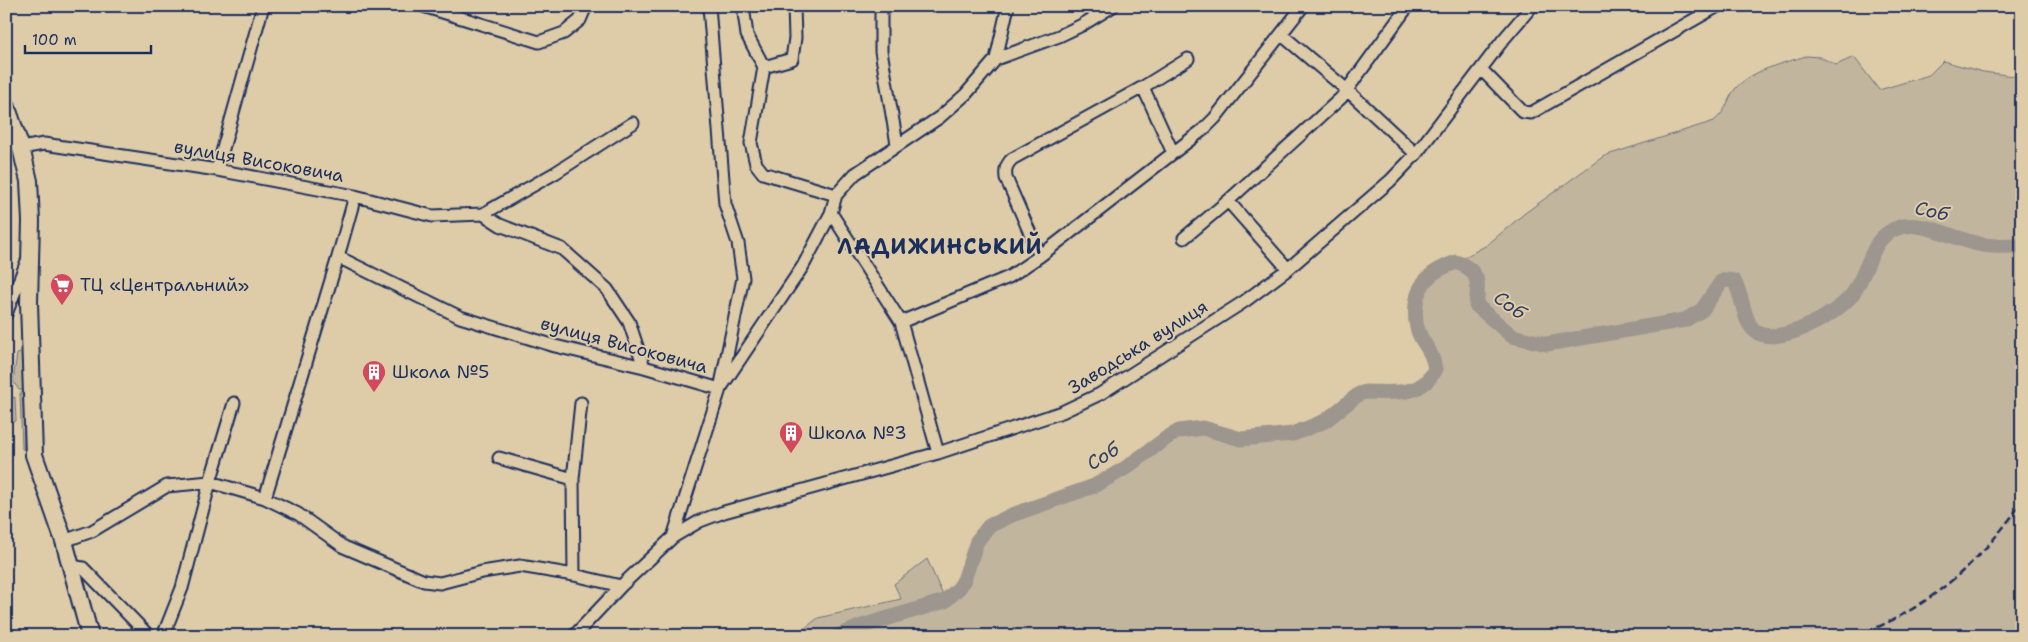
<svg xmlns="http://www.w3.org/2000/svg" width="2028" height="642" font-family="'Shantell Sans',sans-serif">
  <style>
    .green { fill: #c2b59e; stroke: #6e727e }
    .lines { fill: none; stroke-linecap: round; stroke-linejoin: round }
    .river { stroke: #9c968f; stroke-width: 15 }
    .minor-casing { stroke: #1b2f5e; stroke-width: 15 }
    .highway-casing { stroke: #1b2f5e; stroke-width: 20 }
    .minor { stroke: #decca9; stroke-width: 11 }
    .highway { stroke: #decca9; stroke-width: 16 }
    .rail { stroke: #1b2f5e; stroke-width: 2.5; stroke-dasharray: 8 4; stroke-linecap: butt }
    .labels { text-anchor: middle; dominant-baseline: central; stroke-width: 4; stroke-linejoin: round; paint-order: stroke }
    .street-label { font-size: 18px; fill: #1b2f5e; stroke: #decca9 }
    .poi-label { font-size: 18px; fill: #1b2f5e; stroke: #decca9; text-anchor: start }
    .water-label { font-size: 19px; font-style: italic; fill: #2e3e65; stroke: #decca9 }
    .district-label { font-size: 22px; font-weight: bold; letter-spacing: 1px; fill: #1b2f5e; stroke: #decca9 }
  </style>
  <rect width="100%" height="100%" fill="#decca9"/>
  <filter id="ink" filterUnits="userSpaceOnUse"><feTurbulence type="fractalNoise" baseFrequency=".02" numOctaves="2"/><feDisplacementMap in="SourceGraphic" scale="10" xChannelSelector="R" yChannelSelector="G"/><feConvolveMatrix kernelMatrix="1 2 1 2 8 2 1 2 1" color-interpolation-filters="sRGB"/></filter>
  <g filter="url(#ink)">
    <path class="green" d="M1806 56 1820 57 1836 65 1854 57 1879 90 1929 75 1943 61 1983 72 2022 77V636H795L818 618 901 599 894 584 927 559 945 600 959 588 964 579 980 535 997 521 1094 486 1124 470 1167 437 1179 431 1203 428 1241 439 1293 434 1325 421 1359 394 1365 392 1411 391 1423 385 1432 374 1435 369 1433 358 1417 330 1415 319 1417 296 1420 287 1426 278 1440 268 1456 262 1487 245 1525 213 1604 156 1714 121C1728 109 1726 101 1735 89 1751 70 1784 63 1806 56Z
      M23 352 24 390H19L13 381 17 354Z
      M20 393H24V449H22Z
      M15 397 16 421 12 422 6 413V400Z"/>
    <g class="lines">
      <path class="river" d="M838 636 862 626 945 601 959 588 964 580 977 541 989 526 1012 515 1094 486 1124 469 1168 437 1179 431 1203 428 1241 439 1293 434 1325 421 1359 394 1365 392C1391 392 1422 398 1435 369 1432 349 1424 347 1418 331 1415 322 1415 313 1416 304 1419 279 1435 270 1456 262 1480 270 1479 284 1476 305L1512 336 1547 344 1685 320 1702 310 1721 282 1726 280 1734 281C1743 295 1743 321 1754 330 1775 350 1841 313 1854 292 1864 276 1869 257 1879 241 1909 207 1947 239 1983 245 1995 247 2009 246 2022 246"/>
      <g class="minor-casing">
        <path id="minor" d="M423 6 539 42 564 33 580 20 586 6
          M743 6 747 35 764 67 751 143 756 164 763 173 836 195
          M881 6V51L897 144
          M1282 35 1347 90 1416 154
          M996 59 1059 36 1082 25 1113 6
          M764 67 792 59 795 38 794 6
          M1481 69 1523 112 1531 113 1718 6
          M1143 87 1173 153
          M21 148 44 144 217 170 355 196 338 257 460 317 555 346 644 367 720 389 743 278 738 243 725 204 709 6
          M217 170 263 6
          M355 196 432 216 483 214 500 225 562 249 607 289 629 322 644 367
          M1228 201 1288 269
          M831 213 901 322 938 453
          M483 214 555 173 633 123
          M1184 238 1228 201 1341 98 1408 6
          M1040 256 1006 178C1005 169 1006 165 1012 159L1143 87 1188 59
          M6 314 27 261
          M901 322 1009 277 1040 256 1204 129 1215 118 1303 6
          M499 458 573 479
          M265 498 338 257
          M673 537 720 389 803 266 831 213 836 195 855 174 940 117 966 94 996 59 1008 6
          M64 541 92 531 167 486 210 482 265 498 298 514 344 547 424 581 440 583 482 572 520 566 574 575 621 586
          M71 566 83 568 149 636
          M574 575 573 479 581 403
          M163 636 182 588 210 482 234 403
          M574 636 621 586 673 537 700 521 724 512 938 453 1062 412 1100 394 1245 301 1288 269 1390 181 1416 154 1503 40 1532 6"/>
      </g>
      <g class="highway-casing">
        <path id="highway" d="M6 105 21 148 29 181 31 221 29 303 34 455 64 541 90 636"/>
      </g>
      <use href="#minor" class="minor"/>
      <use href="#highway" class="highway"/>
      <path class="rail" d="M1855 636C1925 612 1981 562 2022 502"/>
    </g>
  </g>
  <defs>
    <g id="supermarket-pin" transform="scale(1.25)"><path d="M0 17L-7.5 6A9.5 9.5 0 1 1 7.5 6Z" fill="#d1495b" stroke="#decca9"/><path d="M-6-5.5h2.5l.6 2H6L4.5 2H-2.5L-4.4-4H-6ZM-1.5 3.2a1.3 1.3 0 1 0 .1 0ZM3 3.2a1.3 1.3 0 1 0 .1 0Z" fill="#fff"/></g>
    <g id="building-pin" transform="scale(1.25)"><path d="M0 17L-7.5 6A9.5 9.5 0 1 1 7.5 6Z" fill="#d1495b" stroke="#decca9"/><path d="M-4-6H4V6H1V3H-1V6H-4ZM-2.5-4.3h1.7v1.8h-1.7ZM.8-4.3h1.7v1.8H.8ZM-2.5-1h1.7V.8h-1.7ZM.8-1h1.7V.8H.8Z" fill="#fff"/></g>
  </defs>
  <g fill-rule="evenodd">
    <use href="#supermarket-pin" x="62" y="285"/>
    <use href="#building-pin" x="374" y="372"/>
    <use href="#building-pin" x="791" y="433"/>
  </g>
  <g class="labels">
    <g class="street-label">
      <text transform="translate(259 161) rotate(10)">вулиця Високовича</text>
      <text transform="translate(624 345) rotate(15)">вулиця Високовича</text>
      <text transform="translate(1138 347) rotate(-32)">Заводська вулиця</text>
    </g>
    <g class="poi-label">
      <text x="80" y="285">ТЦ «Центральний»</text>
      <text x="392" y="372">Школа №5</text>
      <text x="808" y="433">Школа №3</text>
    </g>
    <g class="water-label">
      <text transform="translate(1932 211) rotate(13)">Соб</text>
      <text transform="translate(1510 305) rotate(36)">Соб</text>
      <text transform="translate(1103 456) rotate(-32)">Соб</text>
    </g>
    <g class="district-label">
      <text x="940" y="246">ЛАДИЖИНСЬКИЙ</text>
    </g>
  </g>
  <rect width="2028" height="642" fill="none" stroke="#decca9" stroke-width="25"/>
  <rect x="12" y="12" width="2003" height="617" fill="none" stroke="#1b2f5e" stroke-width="2" filter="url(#ink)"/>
  <path d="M25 45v8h126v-8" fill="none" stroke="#1b2f5e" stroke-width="2.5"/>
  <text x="32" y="45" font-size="15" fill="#1b2f5e" stroke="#decca9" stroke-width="4" paint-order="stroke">100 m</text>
</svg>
